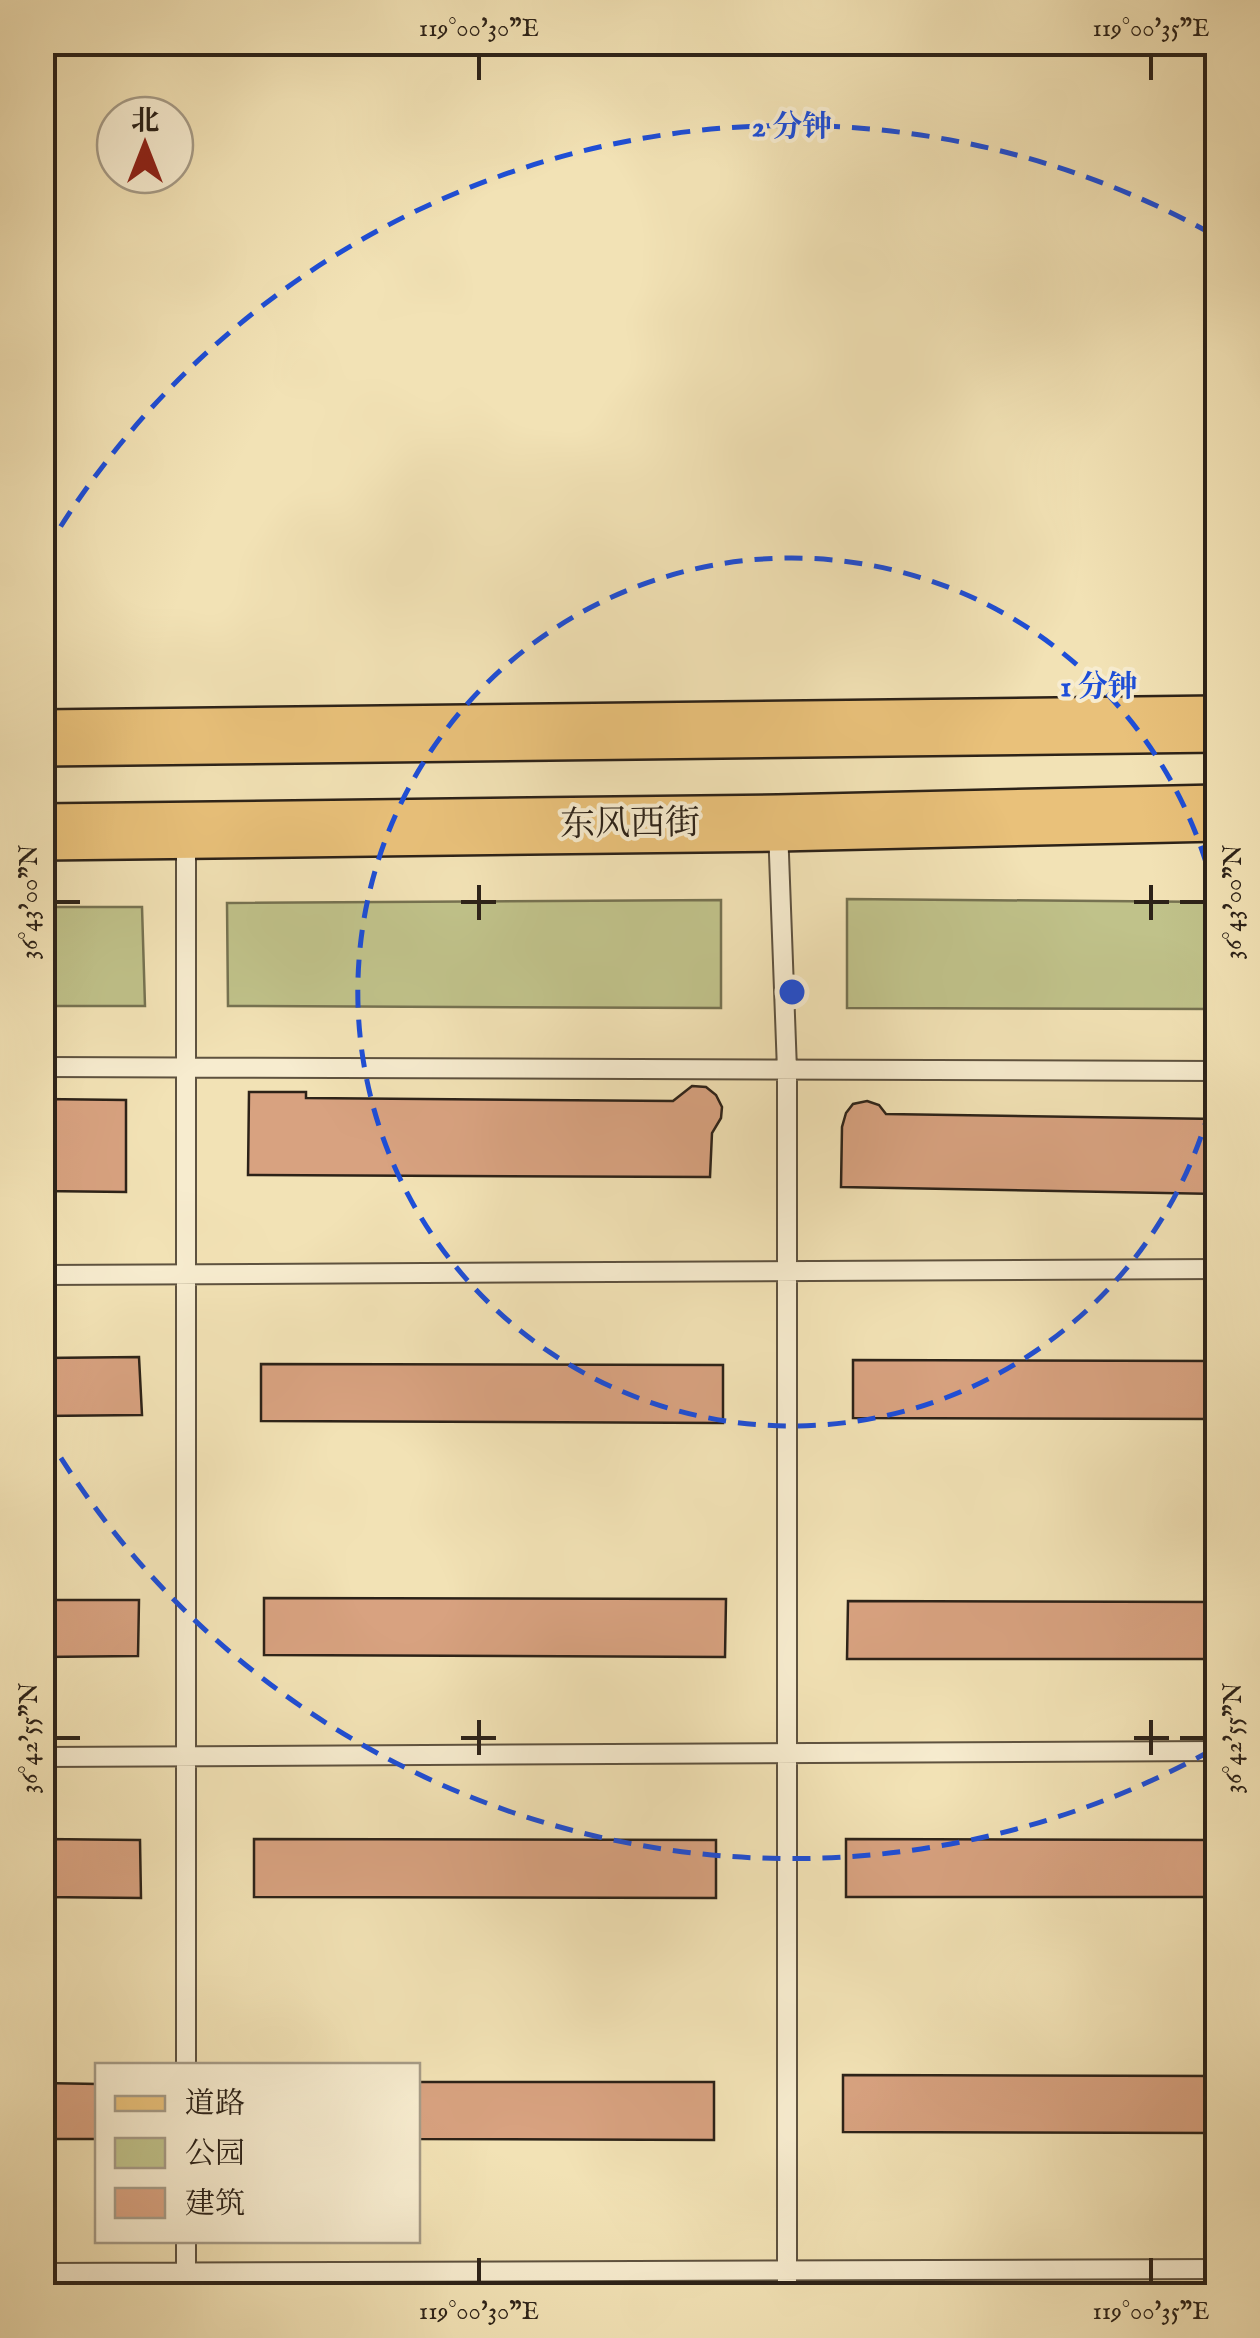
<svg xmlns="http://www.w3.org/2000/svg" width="1260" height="2338" font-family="'IM FELL English','Noto Serif SC',serif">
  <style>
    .green { fill: #c0c28a; stroke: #767251; stroke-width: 2.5 }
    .building { fill: #d8a280; stroke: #2c2218; stroke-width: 2.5 }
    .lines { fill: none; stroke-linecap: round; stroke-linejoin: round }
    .service-casing { stroke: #5e523f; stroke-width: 22 }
    .primary-casing { stroke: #2c2218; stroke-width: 60 }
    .service { stroke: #f7eccf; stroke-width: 18 }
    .primary { stroke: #e9c17a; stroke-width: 55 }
    .ticks { fill: none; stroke: #2c2218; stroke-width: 4 }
    .ring { fill: none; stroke: #1d4ed8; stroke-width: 5; stroke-dasharray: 18 12 }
    .labels { text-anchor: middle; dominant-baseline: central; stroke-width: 8; stroke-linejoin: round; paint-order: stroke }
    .street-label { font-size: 35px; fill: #2c2218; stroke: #f7eccf }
    .centre { fill: #1d4ed8; stroke: #f7eccf; stroke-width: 5 }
    .ring-label { font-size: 30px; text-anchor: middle; font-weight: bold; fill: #1d4ed8; stroke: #f7eccf; stroke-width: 8; stroke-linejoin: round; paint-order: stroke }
    .neatline { fill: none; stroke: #2c2218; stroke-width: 4 }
    .ticks-label { font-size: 25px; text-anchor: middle; fill: #2c2218 }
  </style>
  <rect width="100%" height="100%" fill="#f2e2b5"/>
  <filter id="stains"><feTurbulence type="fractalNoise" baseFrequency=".002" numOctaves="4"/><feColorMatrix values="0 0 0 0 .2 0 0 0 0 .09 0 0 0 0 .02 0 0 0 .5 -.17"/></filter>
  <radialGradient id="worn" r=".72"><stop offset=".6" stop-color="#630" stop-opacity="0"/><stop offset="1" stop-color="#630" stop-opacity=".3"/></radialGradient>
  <path class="green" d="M847 899 1217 902V1009L847 1008Z
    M721 900V1008L228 1006 227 903Z
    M43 907H142L145 1006H43Z"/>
  <path class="building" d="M692 1086 706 1087 716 1095 722 1107 721 1118 712 1133 710 1177 248 1175 249 1092H306V1098L673 1101Z
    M42 1099 126 1100V1192L42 1191Z
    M867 1101 879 1105 886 1114 1218 1119V1194L841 1187 842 1127 846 1113 853 1104Z
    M139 1357 142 1415 42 1416V1358Z
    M853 1360 1218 1361V1419L853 1418Z
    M261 1364 723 1365V1423L261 1421Z
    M264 1598 726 1599 725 1657 264 1655Z
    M42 1600H139L138 1656 42 1657Z
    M848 1601 1218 1602V1659H847Z
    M42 1839 140 1840 141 1898 42 1897Z
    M254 1839 716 1840V1898L254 1897Z
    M846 1839 1218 1840V1897H846Z
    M843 2075 1218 2076V2133L843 2132Z
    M418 2082H714V2140L418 2139Z
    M42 2083 98 2084V2139H42Z"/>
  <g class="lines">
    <g class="service-casing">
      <path id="service" d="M778 828 787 1070V2296
        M186 836V2066
        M42 1067 1218 1071
        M42 1275 1218 1269
        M42 1757 1218 1751
        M186 2240V2296
        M42 2273 1218 2269"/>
    </g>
    <g class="primary-casing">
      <path id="primary" d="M42 738 1218 724
        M42 832 778 823 1218 813"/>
    </g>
    <use href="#service" class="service"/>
    <use href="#primary" class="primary"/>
  </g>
  <path class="ticks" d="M479 55V80M1151 55V80M479 885V920M1151 885V920M55 902H80M461 902H496M1134 902H1169M1180 902H1205M479 1720V1755M1151 1720V1755M55 1738H80M461 1738H496M1134 1738H1169M1180 1738H1205M479 2258V2283M1151 2258V2283"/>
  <g class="ring">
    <path d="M1217 1079A434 434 0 1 1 1217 905"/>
    <path d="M1212 1750A867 867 0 0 1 45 1432M45 552A867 867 0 0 1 1212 234"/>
  </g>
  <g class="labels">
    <g class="street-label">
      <text transform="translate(630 825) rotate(-1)">东风西街</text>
    </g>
  </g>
  <circle cx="792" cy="992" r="15" class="centre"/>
  <g class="ring-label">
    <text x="792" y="136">2 分钟</text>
    <text x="1099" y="696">1 分钟</text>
  </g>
  <rect width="1260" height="2338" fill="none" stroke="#f2e2b5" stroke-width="110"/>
  <rect x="95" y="2063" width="325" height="180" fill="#f7eccf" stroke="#a69b86" stroke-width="2.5"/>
  <rect x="115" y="2096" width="50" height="15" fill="#e9c17a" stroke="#a69b86" stroke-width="2.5"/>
  <text x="185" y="2113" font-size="30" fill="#2c2218">道路</text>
  <rect x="115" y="2138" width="50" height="30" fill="#c0c28a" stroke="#a69b86" stroke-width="2.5"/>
  <text x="185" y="2163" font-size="30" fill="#2c2218">公园</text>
  <rect x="115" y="2188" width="50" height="30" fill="#d8a280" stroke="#a69b86" stroke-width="2.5"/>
  <text x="185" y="2213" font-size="30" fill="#2c2218">建筑</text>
  <g transform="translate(145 145)"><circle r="48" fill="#f7eccf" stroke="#a69b86" stroke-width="2.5"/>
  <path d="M0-8L18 38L0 25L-18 38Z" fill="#8f2418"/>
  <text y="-15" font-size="28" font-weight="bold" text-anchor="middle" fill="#2c2218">北</text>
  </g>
  <rect x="55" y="55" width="1150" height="2228" class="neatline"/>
  <g class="ticks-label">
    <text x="479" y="36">119°00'30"E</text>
    <text x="1151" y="36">119°00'35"E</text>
    <text transform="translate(28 902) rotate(-90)" y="9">36°43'00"N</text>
    <text transform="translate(1232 902) rotate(-90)" y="9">36°43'00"N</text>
    <text transform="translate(28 1738) rotate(-90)" y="9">36°42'55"N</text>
    <text transform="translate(1232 1738) rotate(-90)" y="9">36°42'55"N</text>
    <text x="479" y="2319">119°00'30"E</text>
    <text x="1151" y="2319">119°00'35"E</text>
  </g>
  <rect width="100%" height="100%" filter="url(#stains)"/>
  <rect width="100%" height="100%" fill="url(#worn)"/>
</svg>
